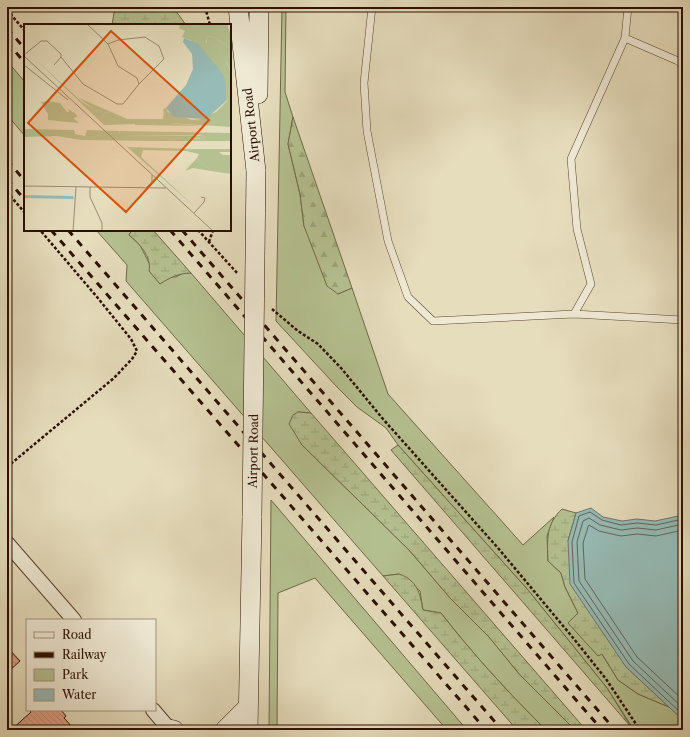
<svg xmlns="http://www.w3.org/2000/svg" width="690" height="737" font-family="'Libre Caslon Text',serif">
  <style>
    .green { fill: #b5c191; stroke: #706848 }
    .forest { fill: url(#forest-firs); stroke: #706848 }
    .wetland { fill: url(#wetland-marsh); stroke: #706848 }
    .water { fill: #97bbb6; stroke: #6c766d }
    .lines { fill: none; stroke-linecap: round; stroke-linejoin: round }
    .shore { stroke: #61655b; stroke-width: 1 }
    .building { fill: url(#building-back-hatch); stroke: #2b0f00 }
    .lane-casing { stroke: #5a422f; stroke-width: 8 }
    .street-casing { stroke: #5a422f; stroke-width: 16 }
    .secondary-casing { stroke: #2b0f00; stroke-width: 20 }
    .path { stroke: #2b0f00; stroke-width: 2.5; stroke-dasharray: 3 2; stroke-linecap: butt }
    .lane { stroke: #efe9d4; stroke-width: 7 }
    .street { stroke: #efe9d4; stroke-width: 14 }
    .secondary { stroke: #efe9d4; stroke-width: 19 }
    .rail { stroke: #2b0f00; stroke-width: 3; stroke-dasharray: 7 7; stroke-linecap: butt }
    .secondary-bridge-casing { stroke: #2b0f00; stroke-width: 20; stroke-linecap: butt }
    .secondary-bridge { stroke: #efe9d4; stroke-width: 19 }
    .labels { text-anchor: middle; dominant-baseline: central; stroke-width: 3; stroke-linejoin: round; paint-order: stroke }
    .street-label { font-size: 12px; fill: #2b0f00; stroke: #efe9d4 }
    .inset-road { fill: none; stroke: #9b8b71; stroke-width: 1 }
    .view { fill: #d5520b; fill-opacity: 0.15; stroke: #d5520b; stroke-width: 2 }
    .inset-edge { fill: none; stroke: #2b0f00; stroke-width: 2 }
  </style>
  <defs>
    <pattern id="forest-firs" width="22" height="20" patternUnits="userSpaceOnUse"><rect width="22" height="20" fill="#b5c191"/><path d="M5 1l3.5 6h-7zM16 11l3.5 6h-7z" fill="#9ca57b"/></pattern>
    <pattern id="wetland-marsh" width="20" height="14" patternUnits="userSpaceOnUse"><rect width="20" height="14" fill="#b5c191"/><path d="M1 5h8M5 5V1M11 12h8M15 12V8" fill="none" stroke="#9ca57b"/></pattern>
    <pattern id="building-back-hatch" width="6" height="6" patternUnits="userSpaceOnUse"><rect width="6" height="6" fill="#e0a185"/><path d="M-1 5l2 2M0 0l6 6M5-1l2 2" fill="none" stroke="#c08971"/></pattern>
  </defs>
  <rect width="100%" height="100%" fill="#e6ddbd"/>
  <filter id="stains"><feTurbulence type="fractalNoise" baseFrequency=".005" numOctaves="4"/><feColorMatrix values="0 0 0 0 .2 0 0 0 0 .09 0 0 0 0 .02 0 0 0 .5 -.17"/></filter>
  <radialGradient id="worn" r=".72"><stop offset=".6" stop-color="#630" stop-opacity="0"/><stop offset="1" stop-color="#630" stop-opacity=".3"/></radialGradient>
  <path class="green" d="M282 7H286L285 92 293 117 288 144 300 194 304 226 338 294 352 288 388 394 523 545 554 517 547 536 548 561 561 573 565 587 578 613 569 623 602 654 618 680 638 694 669 707 683 720V730H634L607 688 528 590 398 445 386 428 357 407 337 387 276 321Z
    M7 61 25 82V136L7 115Z
    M96 230H132L129 235 140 245 150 265 171 277H176L183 273H191L311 413 298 412 302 445 409 550 451 599 489 637 520 675 570 725 573 730H542L540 724C505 689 472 653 441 613L423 610 420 591 399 574 383 576 126 281 127 265Z
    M271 500 467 730H447L315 578 278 593 277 730H269Z"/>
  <path class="forest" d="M293 117 352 288 338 294 327 286 304 226 300 194 288 144Z"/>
  <path class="wetland" d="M115 7H173L186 25H112Z
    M132 230H153L191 273C179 273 169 278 160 284L149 271C152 257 139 243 129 235Z
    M298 412 311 413 586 730H575L520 675 489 637 451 599 409 550 302 445 289 424 293 415Z
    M398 445 528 590 607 688 631 727 391 450Z
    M562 509 576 513 568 541 626 667 669 707 638 694 618 680 602 654 598 656 568 623 578 613 565 587 561 573 548 561C547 540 546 524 562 509Z
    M399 574C417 580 420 593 423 610L441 613C472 653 505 689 540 724L542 730H517L383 576Z"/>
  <path class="water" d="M591 508 603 517 622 521 637 519 655 521 683 515V720L626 667 570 584 568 541 576 513Z"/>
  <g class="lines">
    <path class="shore" d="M683 519 656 525 637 523 621 525 602 520 590 512 579 516 572 542 574 583 629 664 683 715
      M683 524 656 530 637 528 621 530 600 525 589 518 583 521 577 542 579 581 633 661 683 708
      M683 530 656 536 637 534 621 536 599 531 589 525 588 527 583 543 585 579 637 657 683 700"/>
  </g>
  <path class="building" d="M7 647 20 661 7 673Z
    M29 710H61L66 716 64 718 75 730H11L31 712Z"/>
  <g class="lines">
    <g class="lane-casing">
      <path id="lane" d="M372 7 364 83 367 131 388 241 408 297 433 321 574 314 591 284 577 229 571 159 625 38 628 7
        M625 38 678 61 683 66
        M574 314 683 320"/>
    </g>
    <g class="street-casing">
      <path id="street" d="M7 543 74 620
        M153 710 170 730"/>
    </g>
    <g class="secondary-casing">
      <path id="secondary" d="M238 7 256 171
        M258 94 259 7
        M169 729 174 730
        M225 730 248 707
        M248 730 252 516"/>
    </g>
    <path class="path" d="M205 7 210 25
      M7 10 25 31
      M7 192 25 213
      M198 230 238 274
      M209 242 213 230
      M272 309 298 331 318 344 341 368 383 419 498 548 574 639 606 679 640 730
      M7 467 114 378 132 359 137 351 131 339 97 297 40 230"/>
    <use href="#lane" class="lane"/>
    <use href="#street" class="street"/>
    <use href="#secondary" class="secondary"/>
    <path class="rail" d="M7 28 25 49
      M7 42 25 63
      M7 160 25 181
      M7 179 25 200
      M51 230 486 730
      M68 230 502 730
      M170 230 602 730
      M182 230 615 730"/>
    <g class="secondary-bridge-casing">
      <path id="secondary-bridge" d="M252 516 256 171"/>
    </g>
    <use href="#secondary-bridge" class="secondary-bridge"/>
  </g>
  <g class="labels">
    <g class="street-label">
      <text transform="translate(251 125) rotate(-96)">Airport Road</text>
      <text transform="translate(253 451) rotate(-89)">Airport Road</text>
    </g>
  </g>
  <g transform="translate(24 24)">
    <rect width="207" height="207" fill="#e6ddbd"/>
    <path d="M182 12 192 14 207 25V49L203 38 191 23 183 20ZM10 34 58 78 71 86 84 89 85 87 103 95H139L140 87 150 94 173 97 192 88 204 76 207 68V103L146 99 80 101ZM0 105 50 106 51 110 61 112 63 106 96 107 95 109 100 112H181L169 115 139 114 127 117 57 116 33 112 0 113ZM103 123 169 125 162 127 119 126 117 133 172 184ZM173 134 185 145 187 147 169 144 161 147Z" fill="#b5c191"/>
    <path d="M55 74 85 87 84 89 71 86ZM169 110 207 111V117L171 114 181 112Z" fill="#b5c191"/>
    <path d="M156 0H203L207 11V25L192 14 183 12 182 18 198 27 207 49V72L199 81 202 77 199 50 166 16 158 13 161 7 155 4ZM24 77 36 79 43 88H45L44 85 52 90 53 93 49 94 55 99 24 96V90L17 78ZM142 84 144 88 168 96 179 95 169 98H155V96L141 91 139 85ZM111 99H146L177 102 111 101ZM96 107 207 109V111L100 112 95 111ZM130 114 197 115 204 117H127ZM169 125H206L207 128H195L199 131H207V150L187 147 173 134 175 130 162 127Z" fill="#b5c191"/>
    <path d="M160 14 174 20 199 50 202 59V77L182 95 150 93 142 84 162 61 169 45 168 30 159 18ZM0 171 49 172 50 175 0 174Z" fill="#97bbb6"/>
    <path class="inset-road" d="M84 20 94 16 121 13 135 22 140 35 115 60M0 31 17 17H23L37 30V33L30 41M0 32 189 207M37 33 59 60 93 80H99L115 60 113 54 94 42 84 20 63 0M0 41 44 76M0 162 142 164M66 163V173L78 199V207M122 164 128 158V151M170 189 180 178 181 174 177 173M49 207 52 163"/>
    <path class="view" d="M87 7 185 96 102 188 4 99Z"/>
    <rect width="207" height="207" class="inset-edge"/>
  </g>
  <rect width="690" height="737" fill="none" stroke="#e6ddbd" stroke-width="24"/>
  <rect x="8" y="8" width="674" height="721" fill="none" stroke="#2b0f00" stroke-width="2"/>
  <rect x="12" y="12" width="666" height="713" fill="none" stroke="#2b0f00"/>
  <rect x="26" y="619" width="130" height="92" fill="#efe9d4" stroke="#a1927f"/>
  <rect x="34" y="632" width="20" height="6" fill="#efe9d4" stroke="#a1927f"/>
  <text x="62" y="639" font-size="12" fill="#2b0f00">Road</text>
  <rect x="34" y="652" width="20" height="6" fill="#2b0f00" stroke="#a1927f"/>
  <text x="62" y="659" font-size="12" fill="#2b0f00">Railway</text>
  <rect x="34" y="669" width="20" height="12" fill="#b5c191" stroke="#a1927f"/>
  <text x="62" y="679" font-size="12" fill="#2b0f00">Park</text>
  <rect x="34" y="689" width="20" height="12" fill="#97bbb6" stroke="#a1927f"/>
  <text x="62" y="699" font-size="12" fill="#2b0f00">Water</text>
  <rect width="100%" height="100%" filter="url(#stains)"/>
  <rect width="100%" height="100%" fill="url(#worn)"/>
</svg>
